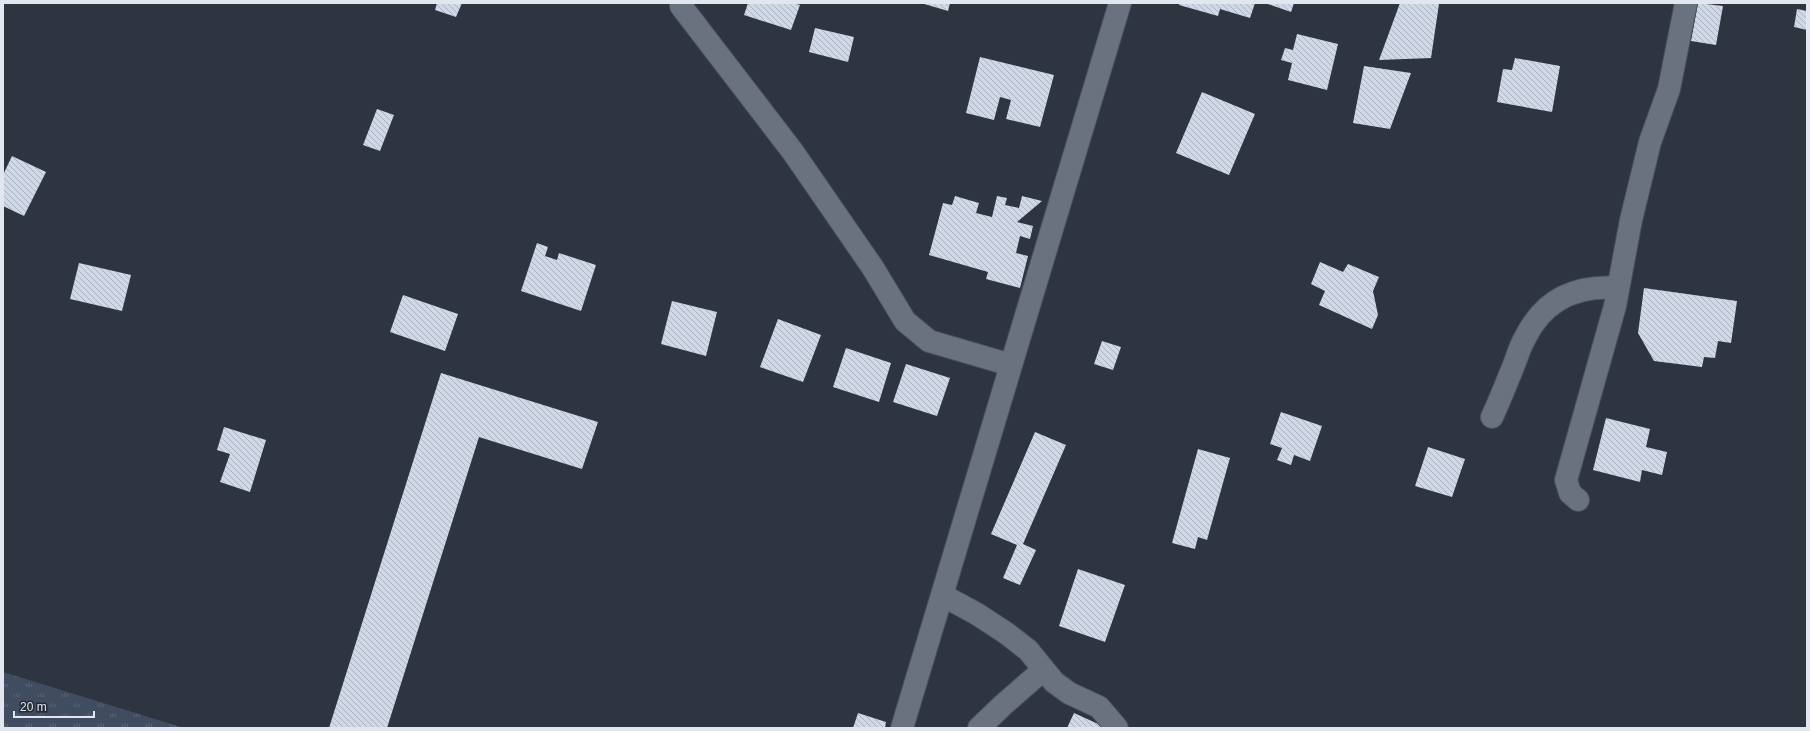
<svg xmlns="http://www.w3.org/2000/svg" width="1810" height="731" font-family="Arial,sans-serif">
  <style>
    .grass { fill: url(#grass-tufts) }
    .building { fill: url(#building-back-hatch) }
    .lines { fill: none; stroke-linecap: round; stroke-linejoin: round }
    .minor-casing { stroke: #4b515b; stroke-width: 24 }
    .minor { stroke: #6a7280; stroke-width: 22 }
  </style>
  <defs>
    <pattern id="grass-tufts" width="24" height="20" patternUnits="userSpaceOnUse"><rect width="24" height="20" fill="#404c60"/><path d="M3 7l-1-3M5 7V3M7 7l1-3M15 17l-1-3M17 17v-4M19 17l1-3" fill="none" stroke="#5b6677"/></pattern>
    <pattern id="building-back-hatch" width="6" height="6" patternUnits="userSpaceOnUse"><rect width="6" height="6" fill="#cfd8e7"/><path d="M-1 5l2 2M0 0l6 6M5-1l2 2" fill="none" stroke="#acb3bf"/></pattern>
  </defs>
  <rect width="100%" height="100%" fill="#2e3540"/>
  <path class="grass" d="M3 672 184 728H3Z"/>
  <path class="building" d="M437 3H462L456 17 435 10Z
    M748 3H794L800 5 791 30 744 15Z
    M921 3H950L948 11Z
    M1180 3H1255L1250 18 1220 9 1218 16 1179 5Z
    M1265 3H1294L1291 12Z
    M1400 3 1439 4 1431 58 1379 60Z
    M1698 3 1723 6 1716 45 1691 41Z
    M1797 9 1807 11V30L1794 27Z
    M815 28 854 37 848 62 809 52Z
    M1297 34 1338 44 1327 90 1288 80 1292 63 1281 60 1285 48 1293 50Z
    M980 57 1054 75 1040 127 1006 119 1011 100 1000 97 994 120 966 113Z
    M1515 58 1560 66 1552 112 1497 102 1503 69 1512 70Z
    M1364 66 1411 73 1390 129 1353 123Z
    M1202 92 1255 114 1229 175 1176 153Z
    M377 109 394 115 380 151 363 145Z
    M12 156 46 172 24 216 3 206V175Z
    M955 196 979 203 976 213 992 217 997 196 1007 198 1005 205 1019 208 1022 196 1042 201 1017 222 1033 226 1030 239 1020 236 1016 253 1028 256 1020 288 986 279 988 272 929 255 943 203 952 205Z
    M537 243 548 247 545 256 557 260 559 253 596 265 581 311 521 291Z
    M1320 262 1343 272 1348 264 1379 277 1373 291 1378 315 1372 329 1319 305 1325 291 1311 284Z
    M79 263 131 275 122 311 70 299Z
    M1644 288 1737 301 1731 343 1718 341 1715 358 1704 357 1702 367 1654 361 1638 333Z
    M403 295 458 314 445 351 390 332Z
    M672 301 717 312 706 356 661 344Z
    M778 319 821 335 803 382 760 367Z
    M1102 341 1121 347 1113 370 1094 364Z
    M846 348 891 363 879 402 833 387Z
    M906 364 950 378 937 416 893 402Z
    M441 373 598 422 582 469 479 437 387 728H329Z
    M1281 412 1322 426 1310 461 1294 455 1291 465 1277 460 1282 448 1270 444Z
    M1606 418 1650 429 1646 447 1667 452 1662 475 1642 470 1640 482 1593 470Z
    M224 427 266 440 250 492 220 482 230 454 217 450Z
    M1035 432 1066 445 1023 544 1036 550 1020 585 1003 578 1017 545 991 534Z
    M1428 447 1465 459 1452 497 1415 486Z
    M1198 449 1230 458 1207 540 1198 537 1195 549 1172 543Z
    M1078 569 1125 585 1105 642 1059 626Z
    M858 713 886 722 885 728H853Z
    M1074 713 1107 728H1067Z"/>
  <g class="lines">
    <g class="minor-casing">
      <path id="minor" d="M681 6 793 152 873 268 905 321 929 341 1011 365
        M1492 417C1499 402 1505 387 1511 372 1516 361 1519 348 1525 338 1544 299 1577 285 1618 288
        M1578 500 1570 493 1566 480 1615 306 1631 220 1650 142 1669 89 1686 3
        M942 595 977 614 1006 633 1028 650 1054 682 1069 693 1099 707 1117 728
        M902 728 1120 3
        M979 728 1003 705 1043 670"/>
    </g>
    <use href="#minor" class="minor"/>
  </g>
  <rect width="1810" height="731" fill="none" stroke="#e2e6ee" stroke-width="8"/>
  <path d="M14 711v6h80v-6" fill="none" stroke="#e2e6ee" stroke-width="2"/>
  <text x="20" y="711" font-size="12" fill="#e2e6ee" stroke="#242b36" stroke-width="3" paint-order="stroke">20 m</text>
</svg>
